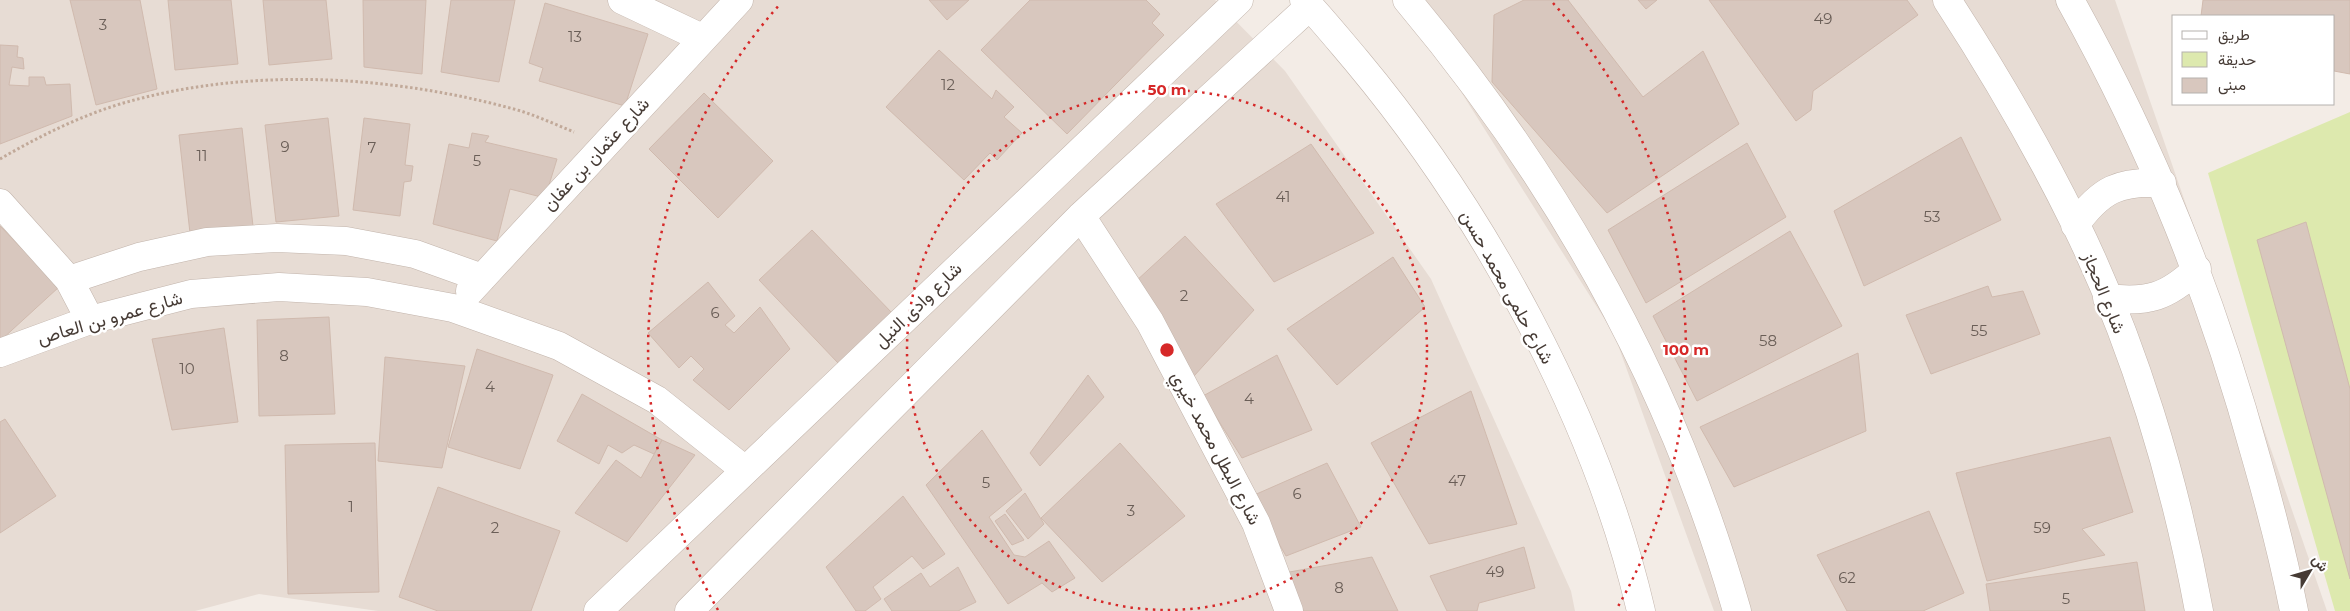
<svg xmlns="http://www.w3.org/2000/svg" width="2350" height="611" font-family="Montserrat,Vazirmatn,sans-serif">
  <style>
    .residential { fill: #e7dcd4 }
    .green { fill: #dde9ae }
    .building { fill: #d8c7be; stroke: #d0baae }
    .lines { fill: none; stroke-linecap: round; stroke-linejoin: round }
    .minor-casing { stroke: #c2b4ab; stroke-width: 29 }
    .path { stroke: #c1a999; stroke-width: 3; stroke-dasharray: 2.5 2.5; stroke-linecap: butt }
    .minor { stroke: #fff; stroke-width: 28 }
    .ring { fill: none; stroke: #d62828; stroke-width: 2.5; stroke-dasharray: 2.5 5 }
    .labels { text-anchor: middle; dominant-baseline: central; stroke-width: 5; stroke-linejoin: round; paint-order: stroke }
    .number-label { font-size: 15px; fill: #6a5e57 }
    .street-label { font-size: 18px; fill: #463b35; stroke: #fff }
    .centre { fill: #d62828; stroke: #fff; stroke-width: 2.5 }
    .ring-label { font-size: 15px; text-anchor: middle; font-weight: bold; fill: #d62828; stroke: #fff; stroke-width: 5; stroke-linejoin: round; paint-order: stroke }
  </style>
  <rect width="100%" height="100%" fill="#f3ece6"/>
  <path class="residential" d="M0 0H1215L1285 71 1431 279 1571 591 1575 611H378L259 594 195 611H0Z
    M1403 0H2115L2327 611H1714L1614 334Z"/>
  <path class="green" d="M2350 112V611H2335L2208 173Z"/>
  <path class="building" d="M70 0H140L157 89 96 105Z
    M168 0H231L238 64 175 70Z
    M263 0H326L332 59 269 65Z
    M363 0H426L422 74 364 67Z
    M451 0H515L499 82 441 72Z
    M929 0H969L947 20Z
    M1030 0H1146L1160 14 1152 23 1164 35 1067 134 981 50Z
    M1524 0H1568L1643 97 1703 51 1739 124 1607 213 1492 82 1494 15Z
    M1638 0H1657L1646 9Z
    M1709 0H1907L1918 15 1813 91 1811 110 1796 121Z
    M2203 0H2350V74L2334 71V16H2201Z
    M545 3 648 34 625 106 539 81 543 68 529 63Z
    M0 45 18 46 17 57 23 58 24 69 12 67 9 85 29 86V77H44L46 85 70 84 72 116 0 144Z
    M939 50 992 99 996 90 1014 107 1004 117 1022 133 997 160 990 153 964 180 886 107Z
    M704 93 773 161 718 218 649 149Z
    M328 118 339 216 276 222 265 125Z
    M364 118 410 124 405 165 413 166 411 181 404 182 400 216 353 210Z
    M242 128 253 226 190 233 179 135Z
    M472 133 489 136 485 142 557 159 545 198 510 189 497 241 433 224 449 144 469 148Z
    M1961 137 2001 220 1864 286 1834 211Z
    M1747 143 1786 217 1646 303 1608 230Z
    M1311 144 1374 233 1274 282 1216 204Z
    M2306 222 2350 389V579L2257 240Z
    M0 226 59 287 0 341Z
    M812 230 893 314 838 363 759 280Z
    M1790 231 1842 326 1697 401 1653 316Z
    M1185 236 1254 310 1194 376 1135 282Z
    M1393 257 1425 307 1337 385 1287 329Z
    M708 282 735 316 725 325 734 333 760 307 790 349 729 410 693 380 704 369 691 356 679 368 648 333Z
    M1988 286 1992 297 2023 291 2040 334 1931 374 1906 315Z
    M329 317 335 414 259 416 257 320Z
    M224 328 238 422 172 430 152 339Z
    M477 349 553 375 520 469 448 447Z
    M1858 353 1866 431 1734 487 1700 427Z
    M1277 355 1312 430 1242 458 1203 396Z
    M385 357 465 366 442 468 378 461Z
    M1088 375 1104 397 1040 466 1030 453Z
    M1471 391 1517 524 1429 544 1371 443Z
    M582 394 662 440 654 454 634 445 622 453 608 445 599 464 557 441Z
    M5 419 56 496 0 533V422Z
    M982 430 1022 490 989 517 1014 555 1025 557 1049 541 1075 578 1052 592 1042 583 1008 604 926 485Z
    M2110 437 2133 512 2082 529 2105 555 1987 581 1956 473Z
    M662 440 695 455 627 542 575 513 616 460 641 478Z
    M375 443 379 592 288 594 285 445Z
    M1120 443 1185 516 1102 582 1041 518Z
    M1327 463 1361 527 1286 556 1252 496Z
    M438 487 560 531 531 611H438L399 597Z
    M1025 493 1044 524 1028 539 1006 511Z
    M903 496 945 554 923 569 912 556 873 587 881 599 865 611H856L826 567Z
    M1929 511 1964 593 1923 611H1847L1817 555Z
    M1005 514 1024 540 1012 545 995 521Z
    M1524 547 1535 588 1479 603 1477 611H1447L1430 576Z
    M1372 557 1398 611H1298L1284 573Z
    M2137 562 2145 611H1990L1986 584Z
    M958 567 976 602 958 611H892L884 599 921 573 930 587Z"/>
  <g class="lines">
    <g class="minor-casing">
      <path id="minor" d="M622 0 702 38
        M1304 0C1322 19 1339 40 1356 60 1483 212 1596 417 1641 611
        M1407 0C1559 181 1672 383 1737 611
        M1947 0C1994 72 2037 146 2075 223 2134 343 2175 480 2199 611
        M2070 0C2153 149 2212 296 2257 461 2271 510 2284 560 2294 611
        M0 203 69 280 90 320
        M1081 216 1150 322 1256 523 1289 611
        M2075 225C2101 189 2119 181 2162 183
        M69 280 139 257 207 242 277 238 346 241 415 254 482 278
        M470 291 739 0
        M2107 298C2148 303 2167 297 2197 269
        M0 353 90 320 191 294 279 287 367 292 453 308 559 346 657 400 745 470
        M598 611 1239 0
        M689 611 1081 216 1310 6"/>
    </g>
    <path class="path" d="M0 159C38 137 78 117 120 104 249 66 393 75 521 111 539 117 557 125 574 132"/>
    <use href="#minor" class="minor"/>
  </g>
  <g class="ring">
    <circle cx="1167" cy="350" r="260"/>
    <path d="M718 610A519 519 0 0 1 781 3M1553 3A519 519 0 0 1 1616 610"/>
  </g>
  <g class="labels">
    <g class="number-label">
      <text x="1823" y="18">49</text>
      <text x="103" y="24">3</text>
      <text x="575" y="36">13</text>
      <text x="948" y="84">12</text>
      <text x="285" y="146">9</text>
      <text x="372" y="147">7</text>
      <text x="202" y="155">11</text>
      <text x="477" y="160">5</text>
      <text x="1283" y="196">41</text>
      <text x="1932" y="216">53</text>
      <text x="1184" y="295">2</text>
      <text x="715" y="312">6</text>
      <text x="1979" y="330">55</text>
      <text x="1768" y="340">58</text>
      <text x="284" y="355">8</text>
      <text x="187" y="368">10</text>
      <text x="490" y="386">4</text>
      <text x="1249" y="398">4</text>
      <text x="1457" y="480">47</text>
      <text x="986" y="482">5</text>
      <text x="1297" y="493">6</text>
      <text x="351" y="506">1</text>
      <text x="1131" y="510">3</text>
      <text x="495" y="527">2</text>
      <text x="2042" y="527">59</text>
      <text x="1495" y="571">49</text>
      <text x="1847" y="577">62</text>
      <text x="1339" y="587">8</text>
      <text x="2066" y="598">5</text>
    </g>
    <g class="street-label">
      <text transform="translate(596 154) rotate(-47)">شارع عثمان بن عفان</text>
      <text transform="translate(1507 287) rotate(61)">شارع حلمى محمد حسن</text>
      <text transform="translate(2104 293) rotate(68)">شارع الحجاز</text>
      <text transform="translate(918 305) rotate(-44)">شارع وادى النيل</text>
      <text transform="translate(110 318) rotate(-16)">شارع عمرو بن العاص</text>
      <text transform="translate(1216 448) rotate(62)">شارع البطل محمد خيري</text>
    </g>
  </g>
  <circle cx="1167" cy="350" r="8" class="centre"/>
  <g class="ring-label">
    <text x="1167" y="95">50 m</text>
    <text x="1686" y="355">100 m</text>
  </g>
  <rect x="2172" y="15" width="162" height="90" fill="#ffffff" stroke="#b5b1ae"/>
  <rect x="2182" y="31" width="25" height="8" fill="#ffffff" stroke="#b5b1ae"/>
  <text x="2218" y="40" font-size="15" fill="#463b35">طريق</text>
  <rect x="2182" y="52" width="25" height="15" fill="#dde9ae" stroke="#b5b1ae"/>
  <text x="2218" y="65" font-size="15" fill="#463b35">حديقة</text>
  <rect x="2182" y="78" width="25" height="15" fill="#d8c7be" stroke="#b5b1ae"/>
  <text x="2218" y="90" font-size="15" fill="#463b35">مبنى</text>
  <g transform="translate(2310 571) rotate(52)" stroke="#ffffff" stroke-width="4" paint-order="stroke">
  <path d="M0-4L9 19L0 12L-9 19Z" fill="#463b35"/>
  <text y="-8" font-size="14" font-weight="bold" text-anchor="middle" fill="#463b35">ش</text>
  </g>
</svg>
